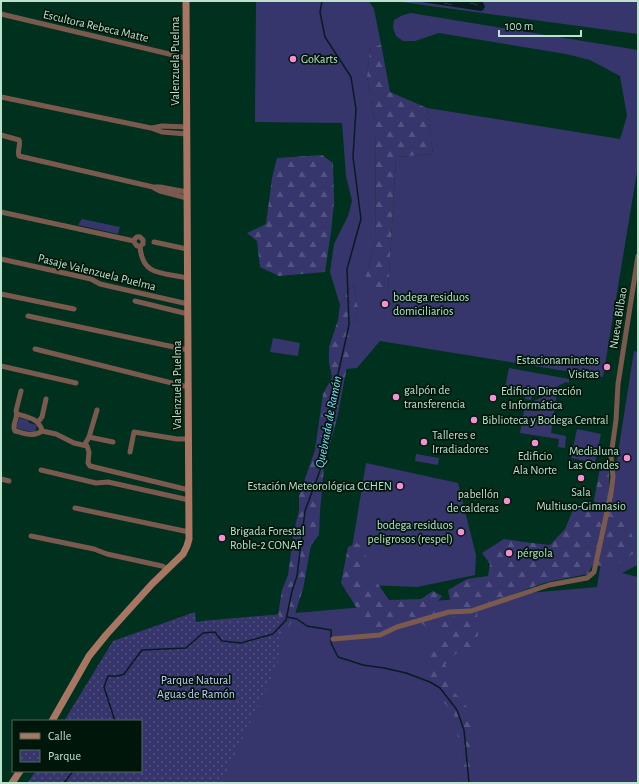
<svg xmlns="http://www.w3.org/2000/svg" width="639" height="784" font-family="'Alegreya Sans',sans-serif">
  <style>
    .grass { fill: #36366c }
    .forest { fill: url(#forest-firs) }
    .park { fill: url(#park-dots) }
    .water { fill: url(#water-ripples) }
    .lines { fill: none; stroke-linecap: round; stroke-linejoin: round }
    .stream { stroke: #071b21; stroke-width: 1.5 }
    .street { stroke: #7a5a4f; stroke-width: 5 }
    .secondary { stroke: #a87663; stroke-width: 7 }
    .poi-dot { fill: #f591d3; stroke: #00160b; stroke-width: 1.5 }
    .labels { text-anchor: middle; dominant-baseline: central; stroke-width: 3.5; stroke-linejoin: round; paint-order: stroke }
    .street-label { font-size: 12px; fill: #bae2cc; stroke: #00160b }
    .poi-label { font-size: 12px; fill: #bae2cc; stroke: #00160b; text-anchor: start }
    .park-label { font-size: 12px; fill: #c7cbfd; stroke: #00160b }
    .water-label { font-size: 13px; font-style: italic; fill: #7adefe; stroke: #00160b }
  </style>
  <defs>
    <pattern id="forest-firs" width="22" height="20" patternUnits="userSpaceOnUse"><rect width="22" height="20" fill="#36366c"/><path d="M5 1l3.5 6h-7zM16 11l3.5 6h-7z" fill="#515380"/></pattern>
    <pattern id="park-dots" width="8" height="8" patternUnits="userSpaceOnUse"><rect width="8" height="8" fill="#36366c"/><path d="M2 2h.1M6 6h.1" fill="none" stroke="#515380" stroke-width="1.8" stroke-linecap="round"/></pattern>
    <pattern id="water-ripples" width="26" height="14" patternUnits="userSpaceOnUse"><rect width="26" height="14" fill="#071b21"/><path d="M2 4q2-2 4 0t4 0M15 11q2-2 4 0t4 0" fill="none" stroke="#293c40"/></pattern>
  </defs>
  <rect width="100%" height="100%" fill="#00311e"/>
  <path class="grass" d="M256 1H369L374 9 381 44 370 49 367 76 375 122 376 243 365 278 388 294 396 157 433 154 427 108 620 139 627 116 620 76 590 60 566 54 439 33 415 41H403L396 36 393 28 394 20 403 15 411 13 638 50V166L603 377 380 341 357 368 346 369 358 308 353 284 340 305 330 272 334 244 348 216 352 201 346 176 342 123 255 122Z
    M394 1H638V34Z
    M82 219 120 227 118 234 78 225Z
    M273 338 300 343 298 356 270 352Z
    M634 351 638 352V565L622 573 638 577V783H88L141 771V721L129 692 201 621 597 587Z
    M509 368 569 379V383L566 382 554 388 546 387 545 394 539 393 538 396 532 395 531 400 525 399 526 391 505 388Z
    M556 391 557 394 551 433 566 436 565 448 558 447 559 439 520 433 525 405Z
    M19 418 28 420 29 423 37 425 35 433 16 428Z
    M577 429 601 434 595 463 571 458Z
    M416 454 439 458 438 465 415 461Z
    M366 463 458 483 476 555 475 575 417 587 346 584Z"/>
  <path class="forest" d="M381 44 390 92 427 108 433 154 396 157 388 294 373 291 365 278 376 243 375 122 367 76 370 49Z
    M322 155 333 163 334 202 331 232 325 272 279 276 260 267 257 241 247 233 266 224 272 178 277 158Z
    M353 284 358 308 338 414 324 468 320 511 319 535 311 545 303 589 293 620 287 629 266 642 71 721 277 621 282 590 288 575 294 530 299 511V496L315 450 323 394 332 377 329 362V347L338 320 340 305Z
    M601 462H605L609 465V487L620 494 627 523 638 550 617 565 592 566 588 574 547 582 477 607 478 635 475 647 455 654 445 665 450 671 449 686 482 725 475 731 473 738 474 776 478 783H460L458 738 454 714 434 691 427 671 425 662 431 647 442 630 427 627 409 616 394 622 387 629H378L363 618 341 583 348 547 357 543 366 551 365 579 378 584 389 600 421 599 433 591 442 596 432 608 460 619 458 607 451 604 448 590 467 579 488 576 490 564 482 553 504 539 524 542 550 545 565 529 575 505 593 506Z"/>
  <path class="park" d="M195 612 196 622 279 615V659L273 675 221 783H27L36 771H141V721H64L113 641Z"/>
  <path class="water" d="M414 1H481L483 2 485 7 483 10 481 11Z"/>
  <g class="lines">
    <path class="stream" d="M287 617 297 619 307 626 331 630V643L338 657 363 665 384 668 406 673 430 682 440 688 457 710 464 730 469 783
      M115 721 104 687 108 676H118L124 674 142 650 186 648 203 633 215 632 222 641 241 643 273 634 286 620 292 591 297 576 305 511 322 465 323 441 349 325 347 269 361 219 353 157 356 109 351 77 325 37 320 12 322 1
      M64 783 73 771"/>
    <path class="street" d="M1 14 186 58
      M1 97 151 128 162 132 187 134
      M152 128 162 126 187 127
      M1 135 19 140C21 145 17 150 19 156L153 187H160L187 192
      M154 188 160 191 187 198
      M1 212 134 241
      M154 242 187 249
      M140 246H137L134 242C134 239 136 236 140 237L143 240V244L140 246C142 277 163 272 187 278
      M1 259 91 279 100 284 188 304
      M1 294 74 309
      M135 301 188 314
      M28 316 188 350
      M35 349 188 387
      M1 366 76 383
      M21 391 16 411C19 418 11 424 15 431 24 433 33 438 42 431L56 434 74 443 87 446 89 452 88 463 90 466 189 490
      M17 414C28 417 40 419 42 431
      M38 422 42 417 46 399
      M89 437 113 442
      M85 444 89 437 97 410
      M130 452 134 432 177 439H188
      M41 470 96 483 108 482 189 500
      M1 479 9 481
      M75 508 189 532
      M31 536 94 549 107 554 162 566 168 569
      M333 639 380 635 397 627 449 612 471 611 549 585 587 578 594 572 611 493 613 477 611 456 616 420 618 384 638 256"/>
    <path class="secondary" d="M52 721 89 656 106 635 152 584 183 554 187 546 189 539 186 1
      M12 783 20 771"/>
  </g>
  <g class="poi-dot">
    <circle cx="293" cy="59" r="4"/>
    <circle cx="385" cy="304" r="4"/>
    <circle cx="607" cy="367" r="4"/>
    <circle cx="396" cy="397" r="4"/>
    <circle cx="493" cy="398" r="4"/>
    <circle cx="474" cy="420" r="4"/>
    <circle cx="424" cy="442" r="4"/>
    <circle cx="535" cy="443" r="4"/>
    <circle cx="627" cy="458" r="4"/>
    <circle cx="581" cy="478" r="4"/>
    <circle cx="400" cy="486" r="4"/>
    <circle cx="507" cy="501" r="4"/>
    <circle cx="461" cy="532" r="4"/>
    <circle cx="222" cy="538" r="4"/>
    <circle cx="509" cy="553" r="4"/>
  </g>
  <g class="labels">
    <g class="street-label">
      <text transform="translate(96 26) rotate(13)">Escultora Rebeca Matte</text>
      <text transform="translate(175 61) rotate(-90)">Valenzuela Puelma</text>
      <text transform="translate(97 272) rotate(14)">Pasaje Valenzuela Puelma</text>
      <text transform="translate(618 318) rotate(-81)">Nueva Bilbao</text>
      <text transform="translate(177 385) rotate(-90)">Valenzuela Puelma</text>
    </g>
    <g class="poi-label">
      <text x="301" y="59">GoKarts</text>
      <text x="393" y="297">bodega residuos<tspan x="393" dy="14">domiciliarios</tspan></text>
      <text x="599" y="360" text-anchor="end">Estacionaminetos<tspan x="599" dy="14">Visitas</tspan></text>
      <text x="404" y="390">galpón de<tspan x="404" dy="14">transferencia</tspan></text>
      <text x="501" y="391">Edificio Dirección<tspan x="501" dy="14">e Informática</tspan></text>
      <text x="482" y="420">Biblioteca y Bodega Central</text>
      <text x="432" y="435">Talleres e<tspan x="432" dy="14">Irradiadores</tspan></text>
      <text x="619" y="451" text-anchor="end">Medialuna<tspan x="619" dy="14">Las Condes</tspan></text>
      <text x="535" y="456" text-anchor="middle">Edificio<tspan x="535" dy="14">Ala Norte</tspan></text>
      <text x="392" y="486" text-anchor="end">Estación Meteorológica CCHEN</text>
      <text x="581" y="492" text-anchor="middle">Sala<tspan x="581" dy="14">Multiuso-Gimnasio</tspan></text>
      <text x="499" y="494" text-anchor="end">pabellón<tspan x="499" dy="14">de calderas</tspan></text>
      <text x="453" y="525" text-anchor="end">bodega residuos<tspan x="453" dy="14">peligrosos (respel)</tspan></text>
      <text x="230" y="531">Brigada Forestal<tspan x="230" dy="14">Roble-2 CONAF</tspan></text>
      <text x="517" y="553">pérgola</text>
    </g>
    <g class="park-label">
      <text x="196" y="680">Parque Natural<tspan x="196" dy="14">Aguas de Ramón</tspan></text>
    </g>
    <g class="water-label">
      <text transform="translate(329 422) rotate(-79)">Quebrada de Ramón</text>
    </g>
  </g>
  <rect width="639" height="784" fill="none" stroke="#bae2cc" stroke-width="4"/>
  <rect x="12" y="720" width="130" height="52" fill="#00160b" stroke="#4a6858"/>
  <rect x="20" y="733" width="20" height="6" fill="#a87663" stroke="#4a6858"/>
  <text x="48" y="740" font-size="12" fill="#bae2cc">Calle</text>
  <rect x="20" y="750" width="20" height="12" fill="url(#park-dots)" stroke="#4a6858"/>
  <text x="48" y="760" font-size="12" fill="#bae2cc">Parque</text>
  <path d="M499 30v6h82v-6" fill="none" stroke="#bae2cc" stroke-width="2"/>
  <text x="505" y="30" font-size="12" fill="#bae2cc" stroke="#00160b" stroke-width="3" paint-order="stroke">100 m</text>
</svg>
